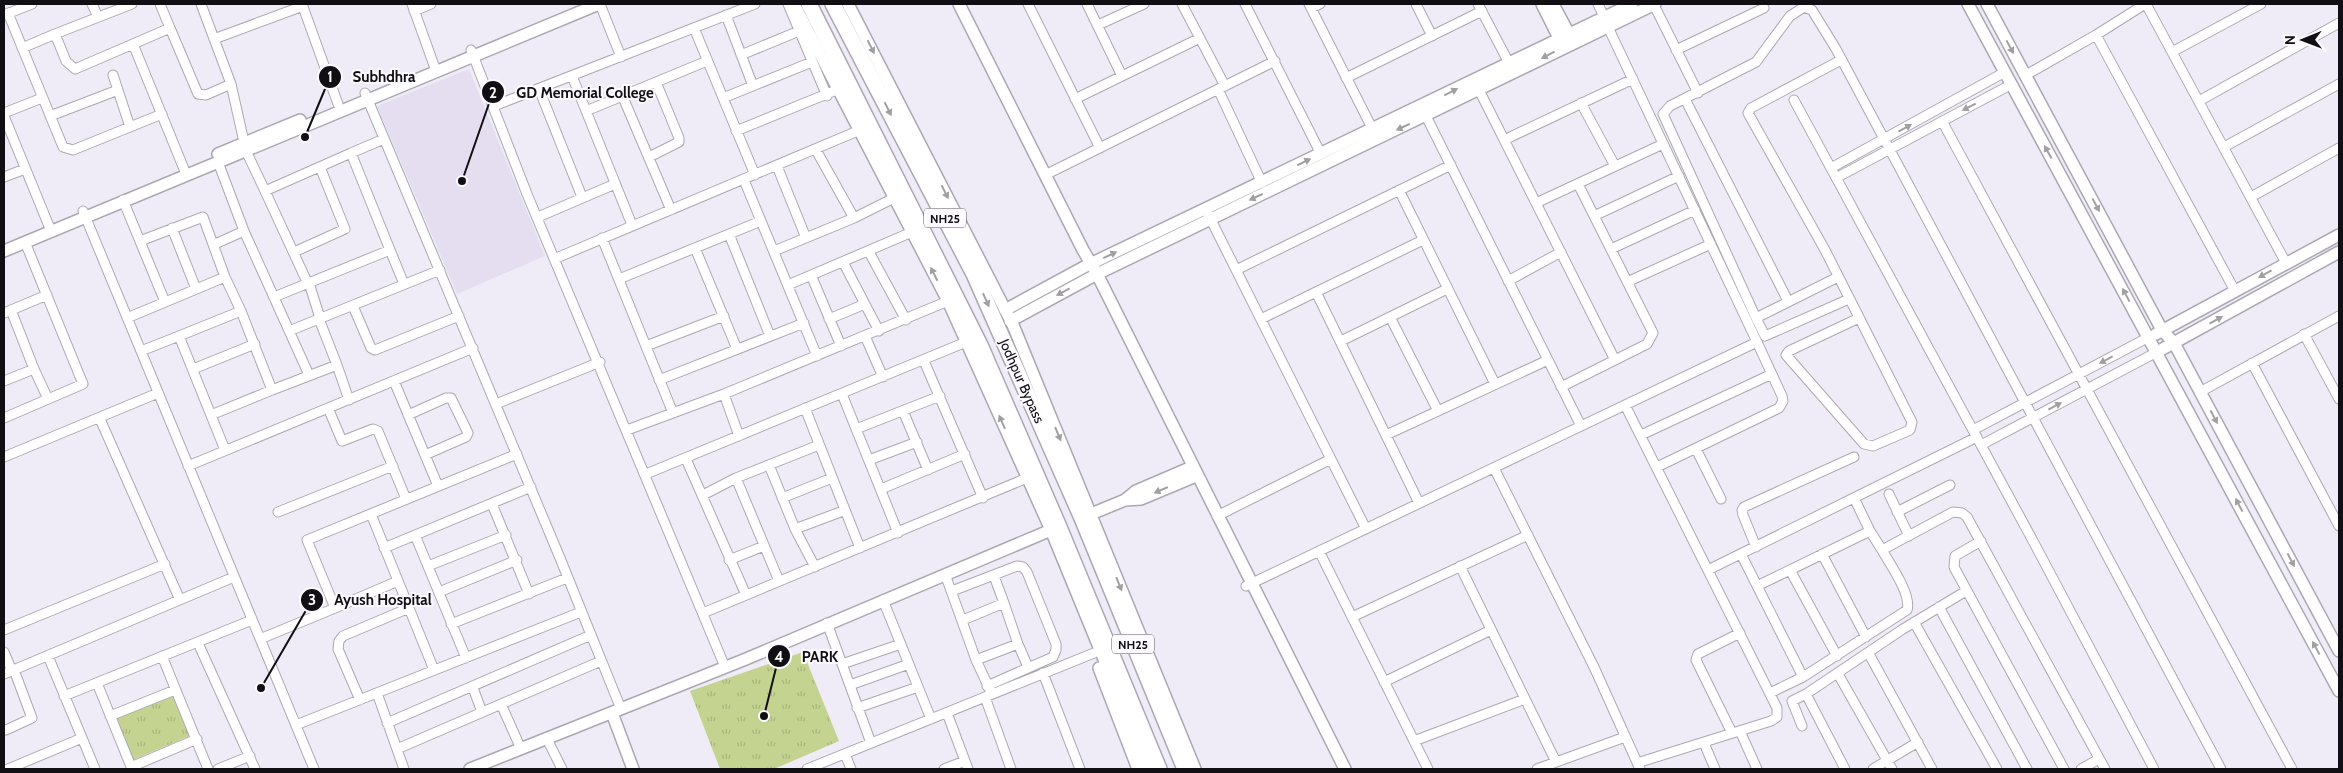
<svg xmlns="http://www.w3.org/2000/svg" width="2343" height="773" font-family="Cabin,sans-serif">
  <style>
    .built { fill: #e5def0 }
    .park { fill: url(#park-tufts) }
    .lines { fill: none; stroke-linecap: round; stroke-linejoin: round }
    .street-casing { stroke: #aca8b3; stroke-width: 11 }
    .secondary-casing { stroke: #aca8b3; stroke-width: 14 }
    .highway-casing { stroke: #aca8b3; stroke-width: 18 }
    .street { stroke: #fff; stroke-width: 9 }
    .secondary { stroke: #fff; stroke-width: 11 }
    .highway { stroke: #fff; stroke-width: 15 }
    .oneway { fill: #a09fa1 }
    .labels { text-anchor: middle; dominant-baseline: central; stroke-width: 4; stroke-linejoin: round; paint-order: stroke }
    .shield { fill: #fcfaff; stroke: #58565a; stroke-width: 1 }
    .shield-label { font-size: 12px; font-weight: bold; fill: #110f13 }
    .street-label { font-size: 14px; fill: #110f13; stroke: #fcfaff }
    .leader { fill: none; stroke: #110f13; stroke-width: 2 }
    .callout-dot { fill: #110f13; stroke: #fcfaff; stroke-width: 2 }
    .mark-label { font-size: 15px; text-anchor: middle; font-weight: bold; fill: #fff }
    .callout-label { font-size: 15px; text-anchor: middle; font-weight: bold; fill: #110f13; stroke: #fcfaff; stroke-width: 4; stroke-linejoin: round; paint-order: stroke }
  </style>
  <defs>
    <pattern id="park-tufts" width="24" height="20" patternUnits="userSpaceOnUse" patternTransform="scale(1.25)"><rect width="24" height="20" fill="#c4d490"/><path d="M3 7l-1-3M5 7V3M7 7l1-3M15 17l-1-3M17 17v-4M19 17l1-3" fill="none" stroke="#a7b57b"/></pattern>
  </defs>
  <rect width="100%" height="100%" fill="#f0ecf7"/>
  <path class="built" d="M469 69 545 256 457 294 377 106Z"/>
  <path class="park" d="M803 652 839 741 774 769H720L690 691Z
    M175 694 192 735 133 760 116 718Z"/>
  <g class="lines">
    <g class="street-casing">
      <path id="street" d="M92 4 98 17
        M201 4 231 84 246 151 265 191 351 153
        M302 4 338 104
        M412 4 436 71
        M600 4 621 57
        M788 4 827 96
        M1028 4 1100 148
        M1087 4 1122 76
        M1182 4 1225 86
        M1245 4 1321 154
        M1309 4 1373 130
        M1416 4 1432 36
        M1478 4 1509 63
        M1598 4 1604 17
        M2146 4 2286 263
        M1654 5 1698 93
        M1311 8 1320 4
        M414 11 431 4
        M8 13 63 147 73 150 162 114
        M4 15 32 4
        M726 15 753 86
        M1098 25 1144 4
        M170 28 198 94 206 95 231 84
        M694 28 755 175
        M55 34 132 4
        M2096 35 2235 291
        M214 39 303 6
        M133 44 170 28 160 4
        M22 48 55 34 66 61 75 69 133 44 186 174
        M471 50 527 194 725 667
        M1676 50 1764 8
        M2172 52 2261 4
        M741 55 799 31
        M1841 60 1751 108 1748 113 1825 250 1912 422 1910 430 1873 446 1864 444 1786 355 1789 351 1859 318
        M113 75 130 127
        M2026 75 2096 35 2145 4
        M572 76 632 225
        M1346 78 1482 11
        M539 89 582 197
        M1218 89 1262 183
        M1479 90 1615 360
        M365 93 560 558 621 709
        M622 95 671 210
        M723 98 812 62
        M1075 99 1200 38
        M1685 99 1788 301
        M1794 100 2033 541 2154 769
        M2199 101 2339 23
        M1581 103 1615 166
        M494 106 755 4
        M586 111 707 61
        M4 113 42 98
        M4 116 51 231
        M50 116 118 90
        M1426 116 1581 426
        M1942 121 2292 769
        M736 131 839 89
        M384 139 351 153 390 250
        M1504 140 1633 79
        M2224 147 2339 84
        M816 150 854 218
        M649 157 679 142V138L656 82
        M218 162 244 231 309 375
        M777 166 806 238
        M1831 168 2005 72
        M1045 175 1275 61
        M4 177 25 169
        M1836 178 2012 84
        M744 180 817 356
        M1399 190 1495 384
        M265 191 308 284
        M2251 197 2339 148
        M123 200 165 302
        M1536 203 1663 144
        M83 211 314 769
        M1208 214 1366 529
        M1594 216 1679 176
        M538 217 615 184
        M172 228 196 289
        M729 234 770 336
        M602 238 673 413
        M140 241 203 217 225 277
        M215 244 244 231
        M695 248 737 349
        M1611 249 1695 210
        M774 251 854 218 896 197
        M294 252 345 229 320 167
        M869 252 906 320
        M554 259 860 130
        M843 262 879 331
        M1236 270 1451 165
        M811 275 841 346
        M1838 277 1756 318 1765 336 1849 299
        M619 279 761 221
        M1508 281 1561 252
        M1627 282 1711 244
        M309 283 320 318
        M788 285 912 232
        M1316 292 1423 240
        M274 297 390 250 404 284
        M353 306 371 348 375 350 459 316
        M11 310 34 369
        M4 313 47 295
        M1390 317 1438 411
        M127 318 225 277 241 311
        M1756 318 1663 114 1670 106 1756 62 1790 16 1804 7 1812 10 1836 49 2221 769
        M319 319 337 365
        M829 319 865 304
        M1261 319 1316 292 1419 503
        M289 331 440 270
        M2304 334 2339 399
        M179 336 241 311 272 390 337 365 349 400
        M865 336 883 377
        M1341 341 1447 289
        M646 346 724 316
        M141 351 179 336 225 450
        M924 361 983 498
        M2252 363 2339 526
        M193 369 255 344
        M659 380 804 323
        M4 381 34 369 48 399
        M394 381 438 486
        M1561 387 1647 344 1653 333 1578 184
        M2200 392 2339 316
        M724 394 739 436
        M842 394 898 533
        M496 404 600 362
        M1625 405 1777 708V717L1771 721 1637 763
        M328 408 342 441 373 429 378 431 406 499
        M805 408 860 548
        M903 411 928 470
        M211 415 272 390
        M408 415 446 398H451L468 433 466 437 425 455
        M4 418 83 384 25 242
        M100 419 180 600
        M856 429 940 396
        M627 430 724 394 948 301
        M1973 430 2149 337
        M1386 435 1548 360
        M1641 435 1772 374
        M1981 445 2157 352
        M1696 449 1721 499
        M4 457 158 393
        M686 459 746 595
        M869 460 917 442
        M769 465 795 529 815 567
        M188 466 473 348
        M1657 467 1779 408 1783 401 1782 396 1757 342
        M1494 468 1594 667 1640 769
        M646 474 966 342
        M736 478 779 581
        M881 489 965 454
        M1889 494 1909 536
        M703 495 736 478 819 445
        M782 498 832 478
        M492 504 529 594
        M278 512 393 466
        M1897 512 1950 485
        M371 514 434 670
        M1217 516 1331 459
        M795 529 843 511
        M1870 531 1882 550 1953 512 1962 513 1967 517 2105 769
        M415 535 466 658
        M1981 541 1955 556 1954 567 2064 769
        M1756 547 1743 515 1742 510 1744 507 1854 457
        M384 548 531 487
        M1319 551 1428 769
        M1741 554 1803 677 1770 693
        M1822 554 1866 637
        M729 560 764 546
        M428 566 506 535
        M1460 566 1556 762
        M1708 570 1977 437
        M1790 570 1837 656
        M945 574 976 660 990 690
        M994 576 1004 603
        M1246 586 1757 342 1607 25
        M1757 586 1870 531 1854 498
        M952 591 1017 566 1023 567 1027 572 1056 644V650L1053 657 987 686
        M439 592 517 560
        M883 600 931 719
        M1939 607 2027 769
        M335 608 398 581
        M703 613 1027 478
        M1352 617 1528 535
        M963 620 1004 603 1018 644 976 660
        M1914 622 1997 769
        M827 623 871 743
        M451 624 567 578
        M4 630 165 564
        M260 639 335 608 307 540 517 454
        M198 643 255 769
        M1018 644 1028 667
        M4 652 12 671
        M1869 654 1932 769
        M48 656 95 769
        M162 656 208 769
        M842 664 901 644
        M1043 673 1080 769
        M4 674 234 577
        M1838 674 1892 769
        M1803 677 1907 610C1912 595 1890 564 1882 550
        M1384 682 1491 630
        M97 683 132 769
        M850 685 909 664
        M473 688 482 712
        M377 693 404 769
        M64 696 252 620
        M985 697 1011 769
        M360 700 338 649 339 641 343 636 409 608
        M501 704 521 749
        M857 708 918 687
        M947 713 968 769
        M110 716 175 690
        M387 723 591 635
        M296 725 581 612
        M1802 726 1792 701 1806 694
        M6 730 32 718 14 670
        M1740 731 1757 769
        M1732 733 1696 660 1698 654 1740 633
        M547 739 562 769
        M1414 741 1525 699
        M1704 743 1715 769
        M397 749 601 661
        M845 754 851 769
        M131 767 197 739
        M8 769 82 738
        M218 769 250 756
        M807 769 1094 653
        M944 769 965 761
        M1537 769 1625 737
        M1845 769 1806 694 1903 629 1966 591
        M1873 769 1918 742
        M2081 769 2099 759"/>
    </g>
    <g class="secondary-casing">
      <path id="secondary" d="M794 4 948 301 1051 530 1149 769
        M848 4 1013 325 1195 769
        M959 4 1083 250 1097 274 1345 769
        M1542 4 1559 38
        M1553 4 1569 34
        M1968 4 2339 691
        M1987 4 2162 330 2174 343 2339 651
        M218 154 300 120
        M4 251 599 4
        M1005 310 1086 266 1632 4
        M1010 321 1097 274 1655 4
        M2156 334 2339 235
        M2157 352 2339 252
        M1125 500 1141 499 1196 476
        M1091 514 1125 500 1136 491 1192 467
        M1099 668 1138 769
        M612 713 633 769
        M470 769 746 659 1051 530"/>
    </g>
    <g class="highway-casing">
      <path id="highway" d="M809 4 980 345 1059 527 1159 769
        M833 4 974 274 1082 518 1185 769"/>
    </g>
    <use href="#street" class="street"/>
    <use href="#secondary" class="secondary"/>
    <use href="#highway" class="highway"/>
  </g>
  <defs><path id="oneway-solid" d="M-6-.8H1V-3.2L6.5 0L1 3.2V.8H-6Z" transform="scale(1.25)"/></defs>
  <g class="oneway">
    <use href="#oneway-solid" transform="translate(871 47) rotate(63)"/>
    <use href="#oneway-solid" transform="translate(2010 47) rotate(62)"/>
    <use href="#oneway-solid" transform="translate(1548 55) rotate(153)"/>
    <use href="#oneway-solid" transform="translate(1451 92) rotate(-27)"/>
    <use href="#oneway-solid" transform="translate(1969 107) rotate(153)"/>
    <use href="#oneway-solid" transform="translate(888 109) rotate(63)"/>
    <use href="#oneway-solid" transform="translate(1403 127) rotate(155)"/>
    <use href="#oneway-solid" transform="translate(1905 128) rotate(-29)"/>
    <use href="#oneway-solid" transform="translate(2048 152) rotate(-119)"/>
    <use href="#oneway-solid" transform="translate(1304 162) rotate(-26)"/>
    <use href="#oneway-solid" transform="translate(945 192) rotate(63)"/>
    <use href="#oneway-solid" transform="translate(1256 197) rotate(155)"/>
    <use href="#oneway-solid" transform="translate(2096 205) rotate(62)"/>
    <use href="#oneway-solid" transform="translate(1110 255) rotate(-25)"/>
    <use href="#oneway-solid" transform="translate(934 274) rotate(-117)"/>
    <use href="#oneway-solid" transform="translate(2265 274) rotate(151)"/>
    <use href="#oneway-solid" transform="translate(1063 292) rotate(152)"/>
    <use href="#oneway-solid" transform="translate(2126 295) rotate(-118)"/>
    <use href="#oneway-solid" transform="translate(986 300) rotate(66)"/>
    <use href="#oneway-solid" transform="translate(2216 320) rotate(-29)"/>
    <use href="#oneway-solid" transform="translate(2106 360) rotate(152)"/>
    <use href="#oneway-solid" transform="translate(2055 406) rotate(-28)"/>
    <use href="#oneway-solid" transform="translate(2214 417) rotate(62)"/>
    <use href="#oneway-solid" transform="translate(1002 422) rotate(-114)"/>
    <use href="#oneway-solid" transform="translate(1058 434) rotate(67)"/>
    <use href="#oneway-solid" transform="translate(1161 490) rotate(157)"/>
    <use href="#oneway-solid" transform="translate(2239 505) rotate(-118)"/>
    <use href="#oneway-solid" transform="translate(2291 560) rotate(62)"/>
    <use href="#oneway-solid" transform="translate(1119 584) rotate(68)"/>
    <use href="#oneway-solid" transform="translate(2316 648) rotate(-118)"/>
  </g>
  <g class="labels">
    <g class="shield">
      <rect x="924" y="208.5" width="42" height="19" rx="4"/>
      <rect x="1112" y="634.5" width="42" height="19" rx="4"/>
    </g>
    <g class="shield-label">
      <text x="945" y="218">NH25</text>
      <text x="1133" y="644">NH25</text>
    </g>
    <g class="street-label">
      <text transform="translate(1022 381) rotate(66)">Jodhpur Bypass</text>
    </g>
  </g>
  <path class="leader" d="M305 137L330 77M462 181L493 92M261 688L312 600M764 716L779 656"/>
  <g class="callout-dot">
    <circle cx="305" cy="137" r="5"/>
    <circle cx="462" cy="181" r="5"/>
    <circle cx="261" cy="688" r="5"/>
    <circle cx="764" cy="716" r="5"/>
    <circle cx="330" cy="77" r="12"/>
    <circle cx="493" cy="92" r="12"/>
    <circle cx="312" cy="600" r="12"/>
    <circle cx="779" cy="656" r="12"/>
  </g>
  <g class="mark-label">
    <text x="330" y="82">1</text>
    <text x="493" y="98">2</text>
    <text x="312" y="605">3</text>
    <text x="779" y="662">4</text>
  </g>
  <g class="callout-label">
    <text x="384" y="82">Subhdhra</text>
    <text x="585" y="98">GD Memorial College</text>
    <text x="383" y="605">Ayush Hospital</text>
    <text x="820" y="662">PARK</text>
  </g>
  <rect width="2343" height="773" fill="none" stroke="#110f13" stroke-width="10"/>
  <g transform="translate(2303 40) rotate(269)" stroke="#fcfaff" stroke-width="4" paint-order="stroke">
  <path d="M0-4L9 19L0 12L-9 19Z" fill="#110f13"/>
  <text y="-8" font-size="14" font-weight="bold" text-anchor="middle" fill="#110f13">N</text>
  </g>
</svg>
